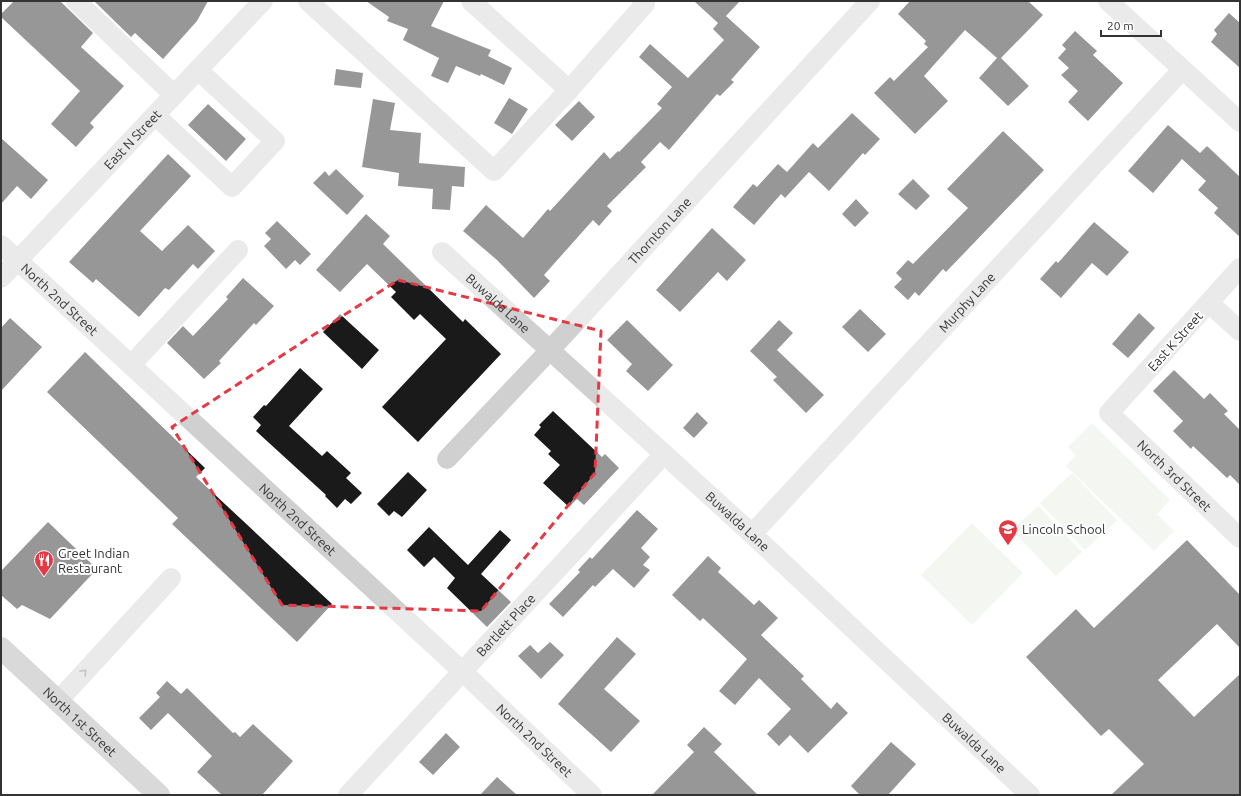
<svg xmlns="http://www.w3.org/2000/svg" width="1241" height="796" font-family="Ubuntu,sans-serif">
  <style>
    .green { fill: #e6ecdf }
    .building { fill: #1a1a1a }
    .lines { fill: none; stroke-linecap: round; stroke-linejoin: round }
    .minor { stroke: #d0d0d0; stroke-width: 20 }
    .major { stroke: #ababab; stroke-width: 22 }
    .oneway { stroke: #7a7a7a }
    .marked { fill: none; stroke: #e63946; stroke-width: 3; stroke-dasharray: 8 5; stroke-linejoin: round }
    .labels { text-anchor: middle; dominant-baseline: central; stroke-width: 4; stroke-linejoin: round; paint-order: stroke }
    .street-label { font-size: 13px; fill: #333; stroke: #fff }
    .poi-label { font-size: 13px; fill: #333; stroke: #fff; text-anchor: start }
  </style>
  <rect width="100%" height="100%" fill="#fff"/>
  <path class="green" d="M1092 423 1170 500 1157 514 1174 531 1154 551 1066 466 1076 455 1068 447Z
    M1072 473 1117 520 1085 550 1040 503Z
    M1038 506 1082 552 1056 576 1012 530Z
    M972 523 1023 573 972 625 921 575Z"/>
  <path class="building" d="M14 1H60L93 33 81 47 124 86 90 123 94 127 76 147 51 124 80 91 1 17V14Z
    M94 1H208L197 21 163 59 135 33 131 37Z
    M366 1H444L431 26 491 50 488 56 512 68 504 85 481 74 480 76 456 66 448 83 431 76 439 58 403 40 408 29 387 21 389 17Z
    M694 1H740L726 16 760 47 731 80 734 82 720 96 717 94 669 150 660 142 641 162 646 167 607 206 612 211 599 226 593 220 544 275 550 281 534 298 497 260 463 231 486 205 523 238 548 209 550 211 604 152 610 159 618 151 619 152 662 108 657 104 672 87 639 57 650 44 688 78 724 40 713 29 718 23Z
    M910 1H1028L1043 15 1001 58 1029 86 1008 106 979 78 997 58 965 30 924 76 948 101 915 134 874 93 890 77 894 81 928 47 924 44 926 41 898 14Z
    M1229 13 1240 23V68L1211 42 1217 34 1214 30Z
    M1075 31 1097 51 1093 55 1123 83 1088 121 1068 102 1078 91 1061 75 1069 68 1058 58 1066 49 1062 45Z
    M336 69 363 73 361 88 334 85Z
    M509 98 528 109 512 134 494 123Z
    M373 99 395 103 390 130 421 133 419 163 465 167 464 187 452 186 450 210 432 209 433 189 398 186 399 173 362 167Z
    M579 101 595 117 572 141 555 125Z
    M208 104 246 139 226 161 188 125Z
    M852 113 880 139 865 155 863 153 829 191 809 172 785 198 781 194 754 225 733 207 753 184 757 187 778 164 787 172 813 143 818 148Z
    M1168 125 1200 153 1207 146 1240 177V237L1214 213 1218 208 1198 190 1206 181 1182 159 1153 193 1128 171Z
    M1003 131 1044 170 946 272 943 269 919 296 915 292 908 300 894 287 902 279 896 273 908 260 913 264 968 208 947 189Z
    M1 138 48 180 31 199 17 186 1 204Z
    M168 154 191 176 140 231 162 251 188 225 215 251 198 269 193 264 169 290 165 288 139 317 96 279 93 283 69 262Z
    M336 169 364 196 347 215 313 183 325 171 329 176Z
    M913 179 930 196 916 210 898 194Z
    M856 199 869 213 855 227 842 214Z
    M366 214 390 236 383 244 463 322 465 319 501 354 418 442 382 407 446 339 420 314 414 320 391 297 396 292 367 264 340 292 316 270Z
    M277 221 311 254 300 265 295 260 286 269 264 246 271 239 265 233Z
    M1094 222 1129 252 1107 276 1092 263 1061 298 1040 279 1056 261 1058 263Z
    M712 228 746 260 727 281 718 272 680 312 656 290Z
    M243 278 274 306 256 325 254 323 219 361 221 363 204 379 167 343 183 326 193 336 228 299 226 297Z
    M860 309 886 334 868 352 842 327Z
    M1139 313 1155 328 1128 358 1112 344Z
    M340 314 379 350 362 369 323 332Z
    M10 318 42 347 1 391V328Z
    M627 320 673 365 648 391 626 371 632 364 607 340Z
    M779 320 793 333 777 350 824 395 806 413 773 380 777 377 750 351Z
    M85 352 205 468 196 477 332 604 297 642 172 524 178 518 47 392Z
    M300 368 323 389 289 426 322 456 327 451 351 473 346 478 362 493 351 504 345 499 337 508 325 496 326 495 256 431 261 425 253 417 264 405 266 406Z
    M1174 370 1204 399 1210 393 1228 411 1224 414 1240 430V485L1230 475 1227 478 1193 446 1191 449 1173 431 1183 421 1153 391Z
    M553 411 602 457 605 454 619 468 584 505 577 499 569 507 543 483 560 465 548 454 551 451 534 435 541 427 539 425Z
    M697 412 708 423 694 438 683 428Z
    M408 472 427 490 402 517 394 511 389 516 377 504Z
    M637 510 658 529 641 548 650 557 643 565 650 570 634 588 613 569 595 587 593 585 563 617 549 604 580 572 578 570 590 557 592 559Z
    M48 522 97 569 50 619 22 605 17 609 1 595V571Z
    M429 527 468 565 500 530 511 540 481 574 511 602 487 627 447 588 455 578 434 557 424 567 407 550Z
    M1187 540 1240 595V648L1217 624 1158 680 1194 717 1240 674V795H1111L1144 764 1109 729 1101 736 1026 657 1076 609 1094 628Z
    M708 556 721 568 718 572 754 605 759 600 778 618 761 635 804 676 801 679 831 709 837 702 848 713 808 753 790 735 779 746 767 734 791 709 759 678 735 705 719 691 747 659 703 618 700 621 672 595Z
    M617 637 636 654 604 689 640 721 611 752 558 704Z
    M550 642 564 655 541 679 518 656 530 645 538 653Z
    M167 681 181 694 187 688 233 733 235 732 240 737 253 724 293 761 262 795H222L197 772 212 756 168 713 151 730 139 718 160 697 156 693Z
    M704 727 722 744 714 752 758 795H652L694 752 687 745Z
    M446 733 460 747 433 775 419 762Z
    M891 742 916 764 888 795H860L851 786Z
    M497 777 517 795H480Z"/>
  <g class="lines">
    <g class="minor">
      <path d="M76 1 174 95"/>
      <path d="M308 1 494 171 569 90 645 4 642 1"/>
      <path d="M471 1 569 90"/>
      <path d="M1108 1 1240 122"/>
      <path d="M155 115 232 187 275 141 198 70"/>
      <path id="s1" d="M1 245 462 671 592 795"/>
      <path id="s2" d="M442 252 752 534 1030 795"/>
      <path id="s3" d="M1240 268 1109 413 1240 538"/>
      <path id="s4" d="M1 278 263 1"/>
      <path d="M1209 303 1240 331"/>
      <path d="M131 365 238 250"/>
      <path id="s5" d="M447 459 550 350 870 1"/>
      <path id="s6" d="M752 534 1182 70"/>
      <path d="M58 701 171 578"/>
      <path id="s7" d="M348 795 664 454"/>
    </g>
    <path class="major" id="s8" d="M1 648 159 795"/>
  </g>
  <defs><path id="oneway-chevron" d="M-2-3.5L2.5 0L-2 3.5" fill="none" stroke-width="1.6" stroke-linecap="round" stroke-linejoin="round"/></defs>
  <use class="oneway" href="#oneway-chevron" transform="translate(84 672) rotate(-47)"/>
  <path d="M0 0H1241V796H0ZM398 280 601 331 595 473 481 611 282 605 172 427Z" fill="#fff" fill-opacity=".55" fill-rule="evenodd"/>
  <path class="marked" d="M398 280 601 331 595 473 481 611 282 605 172 427Z"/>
  <defs>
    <g id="school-pin" transform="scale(1)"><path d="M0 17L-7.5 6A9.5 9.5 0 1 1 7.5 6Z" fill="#e63946" stroke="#fff"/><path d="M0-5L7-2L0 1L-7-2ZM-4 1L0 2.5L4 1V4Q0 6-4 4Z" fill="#fff"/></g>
    <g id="restaurant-pin" transform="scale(1)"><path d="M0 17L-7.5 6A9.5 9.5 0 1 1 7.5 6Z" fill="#e63946" stroke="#fff"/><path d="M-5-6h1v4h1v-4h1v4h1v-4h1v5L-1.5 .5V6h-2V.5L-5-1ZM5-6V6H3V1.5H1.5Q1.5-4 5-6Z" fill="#fff"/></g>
  </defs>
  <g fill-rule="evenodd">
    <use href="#school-pin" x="1008" y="529"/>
    <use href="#restaurant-pin" x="44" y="560"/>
  </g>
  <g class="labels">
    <g class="street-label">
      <text stroke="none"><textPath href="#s4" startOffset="191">East N Street</textPath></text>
      <text stroke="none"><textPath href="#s5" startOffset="312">Thornton Lane</textPath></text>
      <text stroke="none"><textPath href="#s1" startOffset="80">North 2nd Street</textPath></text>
      <text stroke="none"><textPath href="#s6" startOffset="316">Murphy Lane</textPath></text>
      <text stroke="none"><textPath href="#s2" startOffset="76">Buwalda Lane</textPath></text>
      <text transform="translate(1175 341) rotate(-48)">East K Street</text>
      <text stroke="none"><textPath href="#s3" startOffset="286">North 3rd Street</textPath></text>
      <text stroke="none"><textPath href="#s1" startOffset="404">North 2nd Street</textPath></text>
      <text stroke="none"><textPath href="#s2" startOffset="400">Buwalda Lane</textPath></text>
      <text stroke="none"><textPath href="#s7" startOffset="232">Bartlett Place</textPath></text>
      <text stroke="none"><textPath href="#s8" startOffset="108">North 1st Street</textPath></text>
      <text stroke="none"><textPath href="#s1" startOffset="728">North 2nd Street</textPath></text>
      <text stroke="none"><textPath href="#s2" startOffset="724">Buwalda Lane</textPath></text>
    </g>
    <g class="poi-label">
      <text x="1022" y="529">Lincoln School</text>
      <text x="58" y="553">Greet Indian<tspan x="58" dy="15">Restaurant</tspan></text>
    </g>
  </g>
  <rect width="1241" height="796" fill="none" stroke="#333333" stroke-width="4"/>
  <path d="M1101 30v6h60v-6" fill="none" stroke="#333333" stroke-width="2"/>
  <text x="1107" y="30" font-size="12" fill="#333333" stroke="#ffffff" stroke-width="3" paint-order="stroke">20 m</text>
</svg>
